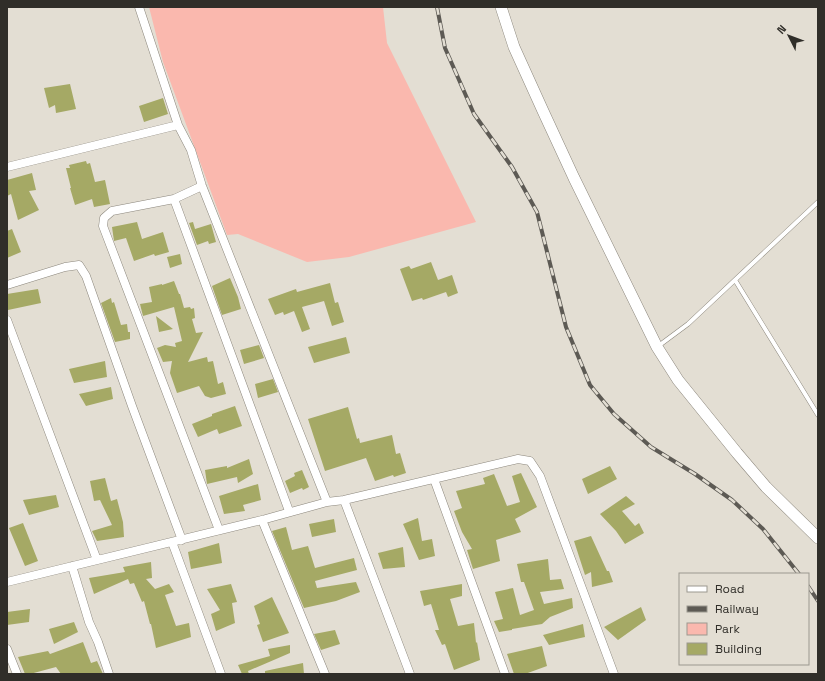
<svg xmlns="http://www.w3.org/2000/svg" width="825" height="681" font-family="'Space Grotesk',sans-serif">
  <style>
    .green { fill: #fab8ae }
    .building { fill: #a5a965 }
    .lines { fill: none; stroke-linecap: round; stroke-linejoin: round }
    .lane-casing { stroke: #8c877d; stroke-width: 5 }
    .street-casing { stroke: #8c877d; stroke-width: 9 }
    .secondary-casing { stroke: #8c877d; stroke-width: 12 }
    .lane { stroke: #fff; stroke-width: 4 }
    .street { stroke: #fff; stroke-width: 8 }
    .secondary { stroke: #fff; stroke-width: 11 }
    .rail-casing { stroke: #5d5a54; stroke-width: 4 }
    .rail { stroke: #e3ded3; stroke-width: 2.5; stroke-dasharray: 8; stroke-linecap: butt }
  </style>
  <rect width="100%" height="100%" fill="#e3ded3"/>
  <path class="green" d="M149 7H383L387 43 476 222 349 257 307 262 238 234 227 235 163 62Z"/>
  <path class="building" d="M70 84 76 109 56 113 55 105 49 108 44 88Z
    M163 98 168 114 144 122 139 106Z
    M86 161 87 164 90 163 95 182 105 180 110 204 94 207 92 199 75 205 70 188H71L66 168H70L69 165Z
    M32 173 36 190 29 191 39 210 18 220 11 194 7 196V180Z
    M137 222 142 239 163 232 169 252 155 256 154 254 134 261 126 238 114 241 112 227Z
    M193 222 195 229 211 224 216 242 209 244 208 241 197 245 189 223Z
    M12 229 21 252 7 258V231Z
    M180 254 182 264 170 268 167 257Z
    M431 262 438 280 452 275 458 293 448 297 446 292 423 300 422 298 412 301 400 269 409 266 411 269Z
    M230 278 238 297 241 309 222 315 212 286Z
    M174 281 179 294H180L184 308 190 307 191 309 194 308 195 318 192 319 196 333 203 332 188 362 207 357 208 362 213 361 218 384 223 382 226 394 211 398 205 396 199 386 177 393 170 373 172 361 163 362 157 348 165 345 176 347 175 343 182 341 174 307 143 316 140 304 152 302 149 287 162 284V285Z
    M330 283 335 303 338 302 344 322 332 326 324 301 302 307 310 329 302 332 294 311 284 315 283 312 275 315 268 299 296 289 297 292Z
    M38 289 41 303 8 310 7 294Z
    M111 298 112 303 114 302 121 325 127 324 128 332H130V339L115 342 101 303Z
    M156 316 173 329 159 332Z
    M346 337 350 353 314 363 308 347Z
    M259 345 264 358 244 364 240 350Z
    M105 361 107 377 74 383 69 369Z
    M273 379 278 392 258 398 255 384Z
    M111 387 113 399 86 406 79 394Z
    M235 406 242 426 219 434 217 429 198 437 192 424 212 416V414Z
    M348 407 357 439 359 438 360 443 392 435 396 454 400 453 406 473 394 477 393 475 375 481 366 458 325 471 308 419Z
    M249 459 253 474 238 483 237 477 207 484 205 470 227 466V468Z
    M610 466 617 479 588 494 582 479Z
    M302 470 309 487 303 490 302 488 290 493 285 481 295 476 294 473Z
    M521 473 537 507 515 519 521 532 496 540 500 561 473 569 467 550 472 549 462 532 454 511 462 508 456 491 485 484 483 478 494 474 507 506 520 502 512 476Z
    M105 478 111 501 117 499 123 522 124 537 97 541 92 531 112 525 100 500 94 501 90 481Z
    M258 484 261 500 243 505 245 511 224 514 219 496Z
    M56 495 59 507 29 515 23 500Z
    M626 496 635 504 622 511 635 526 639 523 644 533 625 544 616 531 600 514Z
    M418 518 422 541 432 539 435 556 419 560 403 524Z
    M334 519 336 532 312 537 309 524Z
    M23 523 38 561 25 566 9 528Z
    M286 527 292 550 308 546 315 568 354 558 357 570 315 581 317 588 356 582 360 592 336 601 304 608 272 531Z
    M591 536 607 571H609L613 582 592 587 591 572 585 575 574 541Z
    M219 543 222 563 191 569 188 552Z
    M403 547 405 567 383 569 378 553Z
    M548 559 550 580 561 579 564 589 540 592 544 604 572 598 573 608 550 617 542 624 512 629V630L499 632 494 621 503 619 495 592 513 588 520 615 534 610 524 582H521L517 564Z
    M151 562 152 578 146 579 155 589 169 584 174 592 165 595 176 626 189 623 191 637 156 648 151 624H150L144 601 142 602 134 583 130 584 128 579 94 594 89 578 125 572 123 567Z
    M231 584 237 602 232 603 235 623 216 631 211 614 220 610 207 589Z
    M462 584V596L450 599 458 626 474 623 476 643 477 642 480 660 454 670 445 644 442 645 435 630H439L431 604 424 606 420 591Z
    M272 597 289 633 263 642 257 625 260 624 254 606Z
    M641 607 646 620 618 640 604 627Z
    M30 609 29 622 7 625V612Z
    M74 622 78 632 54 644 49 629Z
    M583 624 585 637 549 645 543 635Z
    M335 630 340 644 321 650 314 634Z
    M83 642 91 663 97 661 103 674H61L56 667 30 674H25L18 657 48 651 50 654Z
    M290 645V653L248 671 249 674H242L238 665 270 656 268 649Z
    M542 646 547 666 525 674H514L507 654Z
    M303 663 304 674H265V671Z"/>
  <g class="lines">
    <g class="lane-casing">
      <path id="lane" d="M735 280 818 415
        M657 347 688 324 818 202"/>
    </g>
    <g class="street-casing">
      <path id="street" d="M139 7 178 125
        M7 167 178 125 191 150 202 186 327 502
        M202 186 174 199 112 211 104 218 103 226 219 530
        M174 199 289 511
        M7 285 65 267 79 265 86 276 132 406 182 540
        M7 320 97 560
        M434 479 505 674
        M344 500 410 674
        M262 520 325 674
        M172 542 221 674
        M72 566 89 622 98 642 109 674
        M7 582 262 520 327 502 344 500 518 459 530 461 540 476 614 674
        M7 649 17 674"/>
    </g>
    <g class="secondary-casing">
      <path id="secondary" d="M501 7 514 47 543 111 574 178 657 347 678 380 737 453 766 487 818 538"/>
    </g>
    <use href="#lane" class="lane"/>
    <use href="#street" class="street"/>
    <use href="#secondary" class="secondary"/>
    <g class="rail-casing">
      <path id="rail" d="M437 7 445 48 474 114 512 167 537 212 566 327 590 385 614 414 651 447 695 474 732 500 763 529 799 574
        M808 586 818 601"/>
    </g>
    <use href="#rail" class="rail"/>
  </g>
  <rect width="825" height="681" fill="none" stroke="#302e29" stroke-width="16"/>
  <rect x="679" y="573" width="130" height="92" fill="#e3ded3" stroke="#9b988f"/>
  <rect x="687" y="586" width="20" height="6" fill="#ffffff" stroke="#9b988f"/>
  <text x="715" y="593" font-size="12" fill="#302e29">Road</text>
  <rect x="687" y="606" width="20" height="6" fill="#5d5a54" stroke="#9b988f"/>
  <text x="715" y="613" font-size="12" fill="#302e29">Railway</text>
  <rect x="687" y="623" width="20" height="12" fill="#fab8ae" stroke="#9b988f"/>
  <text x="715" y="633" font-size="12" fill="#302e29">Park</text>
  <rect x="687" y="643" width="20" height="12" fill="#a5a965" stroke="#9b988f"/>
  <text x="715" y="653" font-size="12" fill="#302e29">Building</text>
  <g transform="translate(789 36) rotate(312)" stroke="#e3ded3" stroke-width="3" paint-order="stroke">
  <path d="M0-3L7 15L0 10L-7 15Z" fill="#302e29"/>
  <text y="-6" font-size="11" font-weight="bold" text-anchor="middle" fill="#302e29">N</text>
  </g>
</svg>
